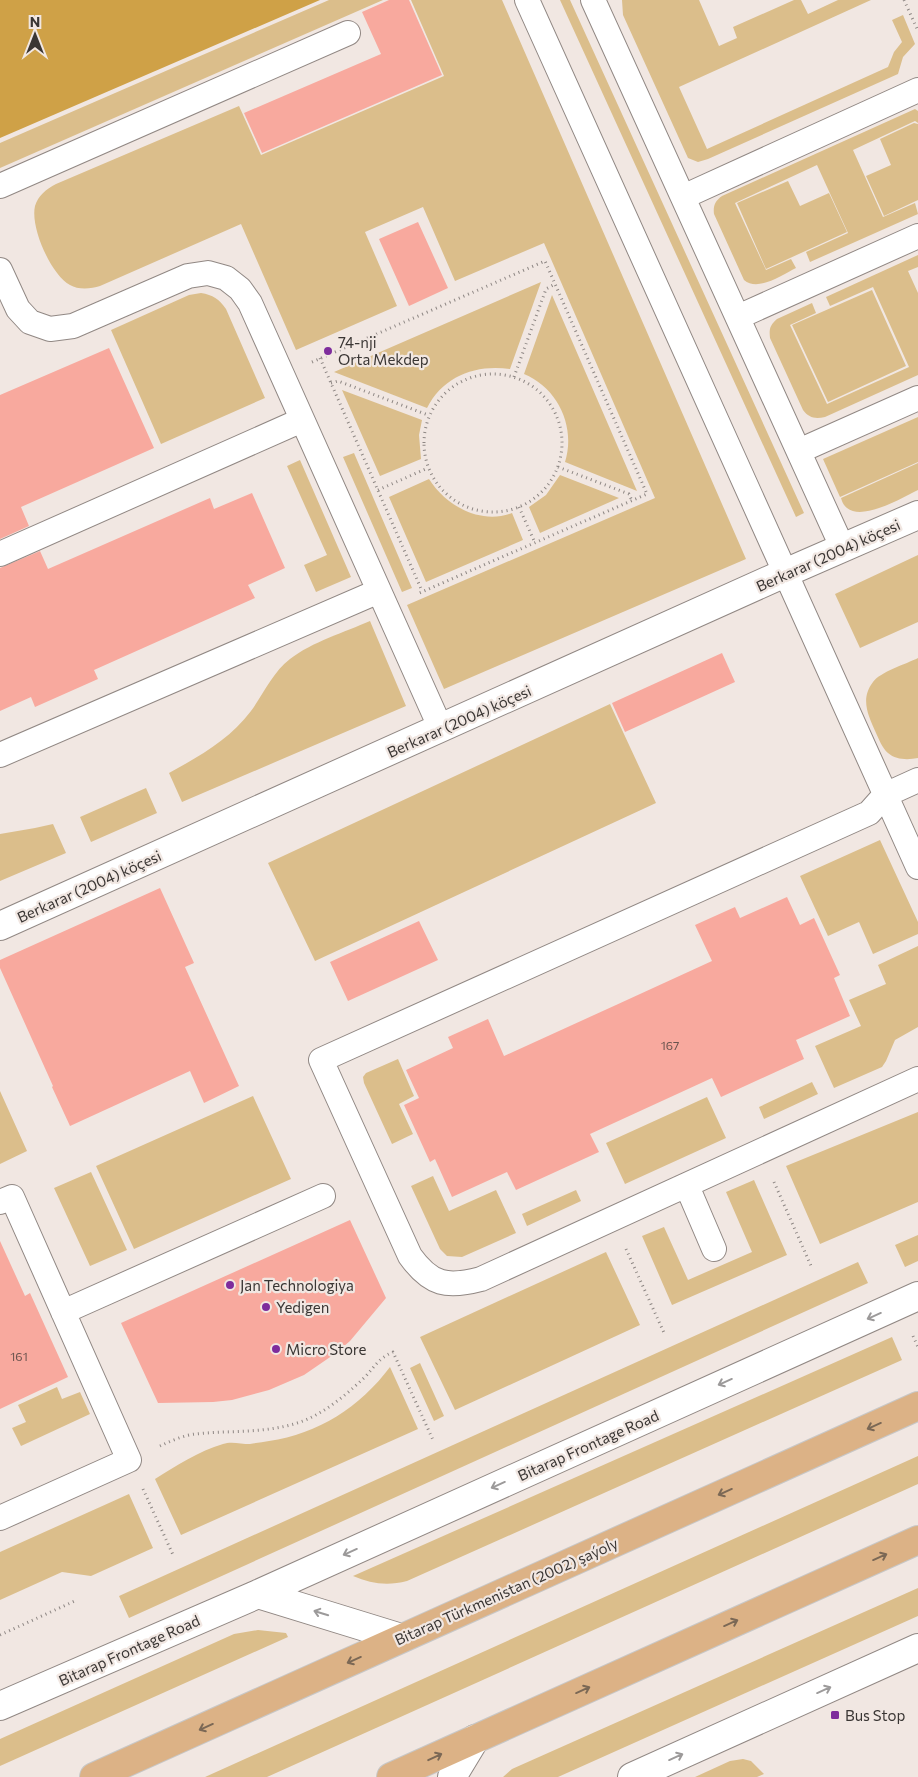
<svg xmlns="http://www.w3.org/2000/svg" width="918" height="1777" font-family="Commissioner,sans-serif">
  <style>
    .green { fill: #dbbe8b }
    .forest { fill: #cfa147 }
    .building { fill: #f8a99e }
    .lines { fill: none; stroke-linecap: round; stroke-linejoin: round }
    .service-casing { stroke: #918884; stroke-width: 26 }
    .minor-casing { stroke: #918884; stroke-width: 30 }
    .tertiary-casing { stroke: #918884; stroke-width: 30 }
    .primary-casing { stroke: #c8c7c6; stroke-width: 30 }
    .path { stroke: #8e8784; stroke-width: 3; stroke-dasharray: 1 4; stroke-linecap: butt }
    .service { stroke: #fff; stroke-width: 24 }
    .minor { stroke: #fff; stroke-width: 28 }
    .tertiary { stroke: #fff; stroke-width: 28 }
    .primary { stroke: #dcb286; stroke-width: 28 }
    .oneway { stroke: #9c9a9a }
    .oneway2 { stroke: #7b6855 }
    .poi-dot { fill: #7e2c9c; stroke: #f1e7e2; stroke-width: 2 }
    .labels { text-anchor: middle; dominant-baseline: central; stroke-width: 4.5; stroke-linejoin: round; paint-order: stroke }
    .number-label { font-size: 12px; fill: #6a534e }
    .poi-label { font-size: 15px; fill: #3a3634; stroke: #f1e7e2; text-anchor: start }
    .street-label { font-size: 15px; fill: #3a3634; stroke: #f1e7e2 }
  </style>
  <rect width="100%" height="100%" fill="#f1e7e2"/>
  <path class="green" d="M329 0H383L0 168V143Z
    M411 0H502L746 559 444 689 407 605 655 498 544 243 455 281 423 207 365 232 397 306 296 350 241 224 100 286C91 289 78 290 70 285 51 275 30 227 35 206 38 196 46 189 56 184L239 106 261 155 444 76Z
    M560 0H570L804 513 796 517Z
    M622 0H699L719 46 737 38 733 27 794 0H801L808 14 838 0H871L679 87 707 149 888 67 894 52 902 42 892 20 903 15 915 44 903 57 898 74 708 159 698 162 688 158 623 15Z
    M915 109 918 111V123L915 121 853 150 883 217 915 203 918 214 810 262 806 252 848 233 817 165 735 203 766 270 791 259 796 268C782 275 758 292 744 280L714 214C713 206 715 201 722 196Z
    M914 123 918 124V200L884 216 866 176 891 165 880 139Z
    M788 181 800 206 829 193 847 232 766 269 737 203Z
    M918 255V267L908 271 918 293V375L825 417C815 419 809 418 803 410L770 338C769 329 770 325 777 319L812 303 816 313 790 325 827 404 909 367 873 287 830 306 826 297Z
    M541 282 510 369C476 364 443 376 427 408L334 372Z
    M872 290 906 366 828 402 792 325Z
    M201 293C213 295 219 299 226 309L265 398 161 444 111 330 189 295Z
    M552 295 637 491 565 462C576 427 558 388 524 374Z
    M342 390 422 420 419 435 421 459 380 476Z
    M918 417V462L840 497 823 459Z
    M354 453 412 588 402 592 343 457Z
    M300 460 351 577 316 592 304 565 327 555 287 466Z
    M918 463V490C902 498 863 521 847 508 843 505 842 501 841 498Z
    M560 475 619 498 540 533 529 507 546 495Z
    M429 479C446 506 481 525 512 513L523 540 426 582 389 497Z
    M918 555V622L860 648 835 594Z
    M370 621 406 706 182 802 169 773C200 756 230 739 251 711 264 693 273 672 290 659 312 642 345 632 370 621Z
    M918 658V758C908 760 896 760 888 753 882 748 879 739 876 733 868 715 860 699 873 682 880 672 906 664 918 658Z
    M610 704 656 803 315 961 268 863Z
    M146 788 157 813 91 842 80 817Z
    M53 824 66 853 0 881V834L35 828Z
    M880 840 918 922V934L873 954 859 922 828 936 800 876Z
    M918 946V1027L895 1040 886 1061 882 1067 834 1088 815 1046 861 1026 849 1000 886 984 878 965Z
    M398 1059 414 1096 399 1104 413 1134 392 1144 364 1083 363 1077 366 1073Z
    M812 1082 818 1094 764 1119 759 1107Z
    M0 1091 27 1151 0 1164Z
    M253 1096 291 1179 134 1249 96 1166Z
    M707 1097 726 1138 625 1184 606 1143Z
    M918 1112V1202L820 1244 786 1166Z
    M91 1172 127 1250 90 1266 54 1188Z
    M433 1176 449 1211 496 1190 516 1233 462 1257 447 1256 440 1249 411 1186Z
    M754 1180 787 1255 672 1305 642 1236 664 1227 688 1280 752 1252 726 1192Z
    M576 1190 581 1201 527 1226 522 1214Z
    M918 1235V1261L905 1267 895 1245Z
    M606 1252 640 1325 455 1410 420 1337Z
    M858 1262 868 1283 129 1618 119 1596Z
    M892 1337 902 1360 407 1581C388 1586 371 1584 353 1576Z
    M420 1363 444 1416 434 1421 410 1368Z
    M390 1367 418 1429 181 1535 155 1479C176 1466 199 1451 223 1444 231 1441 241 1444 250 1444 256 1443 263 1442 269 1441 318 1434 360 1407 390 1367Z
    M57 1387 62 1399 80 1392 90 1414 21 1446 12 1428 26 1422 18 1405Z
    M918 1456V1484L267 1777H205Z
    M129 1494 153 1548 91 1576 62 1572 0 1600V1552Z
    M918 1588V1616L558 1777H503L512 1769Z
    M258 1630 286 1633 288 1637 0 1766V1739L234 1634Z
    M743 1759 751 1761 764 1774 757 1777H695L730 1761Z"/>
  <path class="forest" d="M0 0H320L0 138Z"/>
  <path class="building" d="M389 0H409L442 75 262 153 244 113 381 54 362 12Z
    M418 222 448 288 409 306 379 239Z
    M109 348 154 448 21 507 29 526 0 539V395Z
    M252 493 285 568 248 585 255 598 94 670 98 679 35 707 31 697 0 711V568L40 551 48 569 210 498 214 509Z
    M722 653 735 682 625 732 612 703Z
    M160 888 194 963 185 967 239 1086 204 1103 190 1071 70 1126 52 1087 53 1086 0 968V960Z
    M787 897 800 925 814 918 840 975 834 978 850 1016 796 1040 804 1059 721 1097 712 1078 590 1134 599 1152 516 1190 507 1172 452 1197 435 1159 430 1162 404 1105 419 1098 406 1070 453 1048 448 1037 488 1019 504 1056 616 1005 712 961 695 925 735 907 740 918Z
    M419 921 438 960 348 1001 330 962Z
    M350 1220 386 1298 350 1341 336 1353 304 1375 269 1390 232 1400 213 1402 158 1403 121 1323Z
    M0 1241 25 1296 30 1293 68 1377 0 1409Z"/>
  <g class="lines">
    <g class="service-casing">
      <path id="service" d="M527 0 918 867
        M593 0 843 549
        M0 186 348 33
        M683 197 918 90
        M0 270 18 309 30 322 50 329 73 326 188 276 208 273 226 278 240 289 250 303 441 729
        M738 317 918 236
        M799 451 918 398
        M0 554 302 420
        M0 755 379 591
        M918 780 885 795 869 813 321 1060 410 1256C431 1285 447 1288 481 1279L918 1079
        M687 1186 714 1249
        M0 1202 12 1197 129 1460 0 1518
        M63 1312 323 1196"/>
    </g>
    <g class="minor-casing">
      <path id="minor" d="M258 1594 401 1638
        M0 1706 258 1594 918 1296
        M452 1777 475 1739
        M632 1777 918 1648"/>
    </g>
    <g class="tertiary-casing">
      <path id="tertiary" d="M0 926 785 573 918 515"/>
    </g>
    <g class="primary-casing">
      <path id="primary" d="M94 1777 918 1406
        M391 1777 918 1540"/>
    </g>
    <path class="path" d="M904 0 918 31
      M320 358 422 591
      M312 362 545 261 647 494 417 594
      M424 443a69 69 0 1 1 138 0a69 69 0 1 1-138 0Z
      M514 377 546 289 555 284
      M331 383 338 381 428 415
      M558 467 629 494 632 501
      M378 490 428 468
      M519 507 535 543
      M774 1182 812 1268
      M626 1249 665 1335
      M913 1336 918 1347
      M160 1446C171 1441 184 1435 196 1434 232 1430 268 1434 303 1421 326 1412 347 1394 365 1377 375 1366 379 1358 393 1352L433 1440
      M143 1489 174 1557
      M0 1635 77 1600"/>
    <use href="#service" class="service"/>
    <use href="#minor" class="minor"/>
    <use href="#tertiary" class="tertiary"/>
    <use href="#primary" class="primary"/>
  </g>
  <defs><path id="oneway-shaft" d="M-6 0H5M1.5-3L5.5 0L1.5 3" fill="none" stroke-width="1.6" stroke-linecap="round" stroke-linejoin="round" transform="scale(1.25)"/></defs>
  <g class="oneway">
    <use href="#oneway-shaft" transform="translate(874 1316) rotate(156)"/>
    <use href="#oneway-shaft" transform="translate(725 1382) rotate(156)"/>
    <use href="#oneway-shaft" transform="translate(498 1485) rotate(156)"/>
    <use href="#oneway-shaft" transform="translate(350 1552) rotate(156)"/>
    <use href="#oneway-shaft" transform="translate(321 1613) rotate(-163)"/>
    <use href="#oneway-shaft" transform="translate(824 1690) rotate(-24)"/>
    <use href="#oneway-shaft" transform="translate(676 1757) rotate(-24)"/>
  </g>
  <g class="oneway2">
    <use href="#oneway-shaft" transform="translate(874 1426) rotate(156)"/>
    <use href="#oneway-shaft" transform="translate(725 1492) rotate(156)"/>
    <use href="#oneway-shaft" transform="translate(880 1557) rotate(-24)"/>
    <use href="#oneway-shaft" transform="translate(731 1623) rotate(-24)"/>
    <use href="#oneway-shaft" transform="translate(354 1660) rotate(156)"/>
    <use href="#oneway-shaft" transform="translate(583 1690) rotate(-24)"/>
    <use href="#oneway-shaft" transform="translate(206 1727) rotate(156)"/>
    <use href="#oneway-shaft" transform="translate(435 1757) rotate(-25)"/>
  </g>
  <g class="poi-dot">
    <circle cx="328" cy="351" r="5"/>
    <circle cx="230" cy="1285" r="5"/>
    <circle cx="266" cy="1307" r="5"/>
    <circle cx="276" cy="1349" r="5"/>
    <rect x="830" y="1710" width="10" height="10" rx="2.5"/>
  </g>
  <g class="labels">
    <g class="number-label">
      <text x="670" y="1045">167</text>
      <text x="19" y="1356">161</text>
    </g>
    <g class="poi-label">
      <text x="338" y="342">74-nji<tspan x="338" dy="17">Orta Mekdep</tspan></text>
      <text x="240" y="1285">Jan Technologiya</text>
      <text x="276" y="1307">Yedigen</text>
      <text x="286" y="1349">Micro Store</text>
      <text x="845" y="1715">Bus Stop</text>
    </g>
    <g class="street-label">
      <text transform="translate(828 555) rotate(-24)">Berkarar (2004) köçesi</text>
      <text transform="translate(459 721) rotate(-24)">Berkarar (2004) köçesi</text>
      <text transform="translate(89 886) rotate(-24)">Berkarar (2004) köçesi</text>
      <text transform="translate(588 1445) rotate(-24)">Bitarap Frontage Road</text>
      <text transform="translate(506 1591) rotate(-24)">Bitarap Türkmenistan (2002) şaýoly</text>
      <text transform="translate(129 1650) rotate(-24)">Bitarap Frontage Road</text>
    </g>
  </g>
  <g transform="translate(35 35)" stroke="#f1e7e2" stroke-width="4" paint-order="stroke">
  <path d="M0-4L9 19L0 12L-9 19Z" fill="#3a3634"/>
  <text y="-8" font-size="14" font-weight="bold" text-anchor="middle" fill="#3a3634">N</text>
  </g>
</svg>
